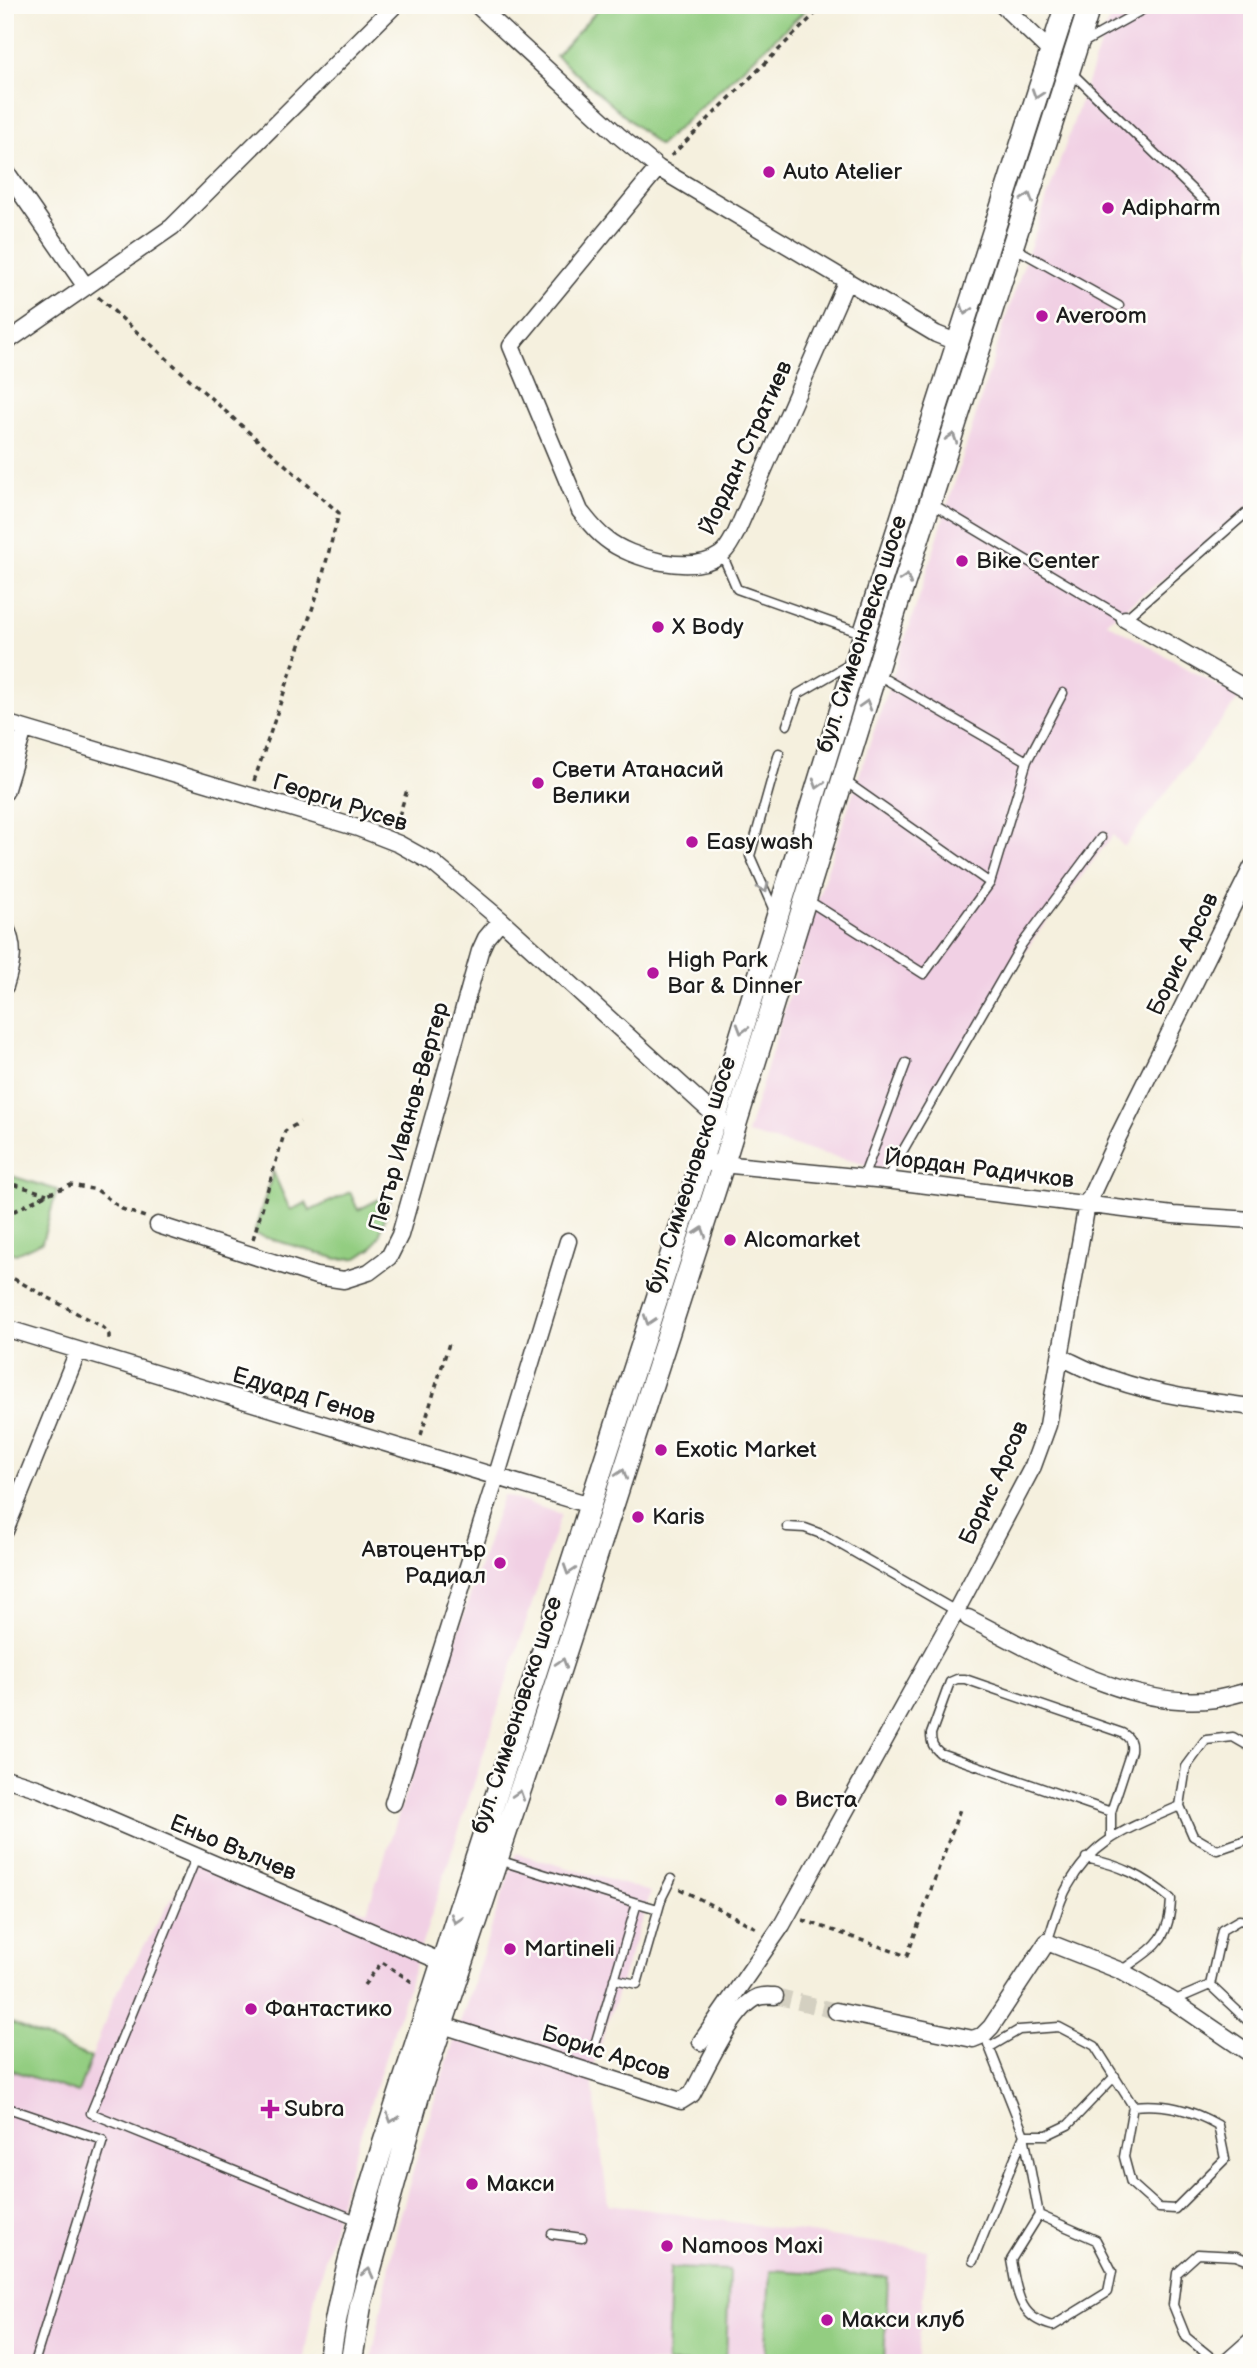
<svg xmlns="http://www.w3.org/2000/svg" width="1257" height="2368" font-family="'Balsamiq Sans',sans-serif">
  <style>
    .built { fill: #f1d0e4 }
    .green { fill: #93cd81; stroke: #58744e; stroke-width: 2 }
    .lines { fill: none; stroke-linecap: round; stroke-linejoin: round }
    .street-tunnel { stroke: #d4d0c1; stroke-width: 16; stroke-dasharray: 16 8; stroke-linecap: butt }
    .lane-casing { stroke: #3d3c39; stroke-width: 11 }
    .street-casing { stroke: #3d3c39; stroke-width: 19 }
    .secondary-casing { stroke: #3d3c39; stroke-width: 24 }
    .path { stroke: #3d3c39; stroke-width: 3.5; stroke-dasharray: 5 5; stroke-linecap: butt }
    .lane { stroke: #fff; stroke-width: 8 }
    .street { stroke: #fff; stroke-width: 16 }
    .secondary { stroke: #fff; stroke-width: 21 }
    .oneway { stroke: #999 }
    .poi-dot { fill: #b5179e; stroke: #fdfcf7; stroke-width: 2.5 }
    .labels { text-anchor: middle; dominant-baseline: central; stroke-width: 5; stroke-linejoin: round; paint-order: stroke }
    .poi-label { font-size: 23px; fill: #1c1c1c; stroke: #fdfcf7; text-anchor: start }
    .street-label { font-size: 23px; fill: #1c1c1c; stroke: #fdfcf7 }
  </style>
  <rect width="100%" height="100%" fill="#fdfcf7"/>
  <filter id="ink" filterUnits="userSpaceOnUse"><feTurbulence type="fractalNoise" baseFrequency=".0143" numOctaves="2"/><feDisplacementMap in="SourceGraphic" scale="14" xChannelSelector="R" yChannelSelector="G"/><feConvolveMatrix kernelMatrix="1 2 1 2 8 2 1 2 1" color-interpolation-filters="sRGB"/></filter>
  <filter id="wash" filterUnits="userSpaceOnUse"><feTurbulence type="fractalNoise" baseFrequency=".00686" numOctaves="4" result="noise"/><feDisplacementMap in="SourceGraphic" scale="28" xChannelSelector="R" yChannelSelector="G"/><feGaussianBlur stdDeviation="1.57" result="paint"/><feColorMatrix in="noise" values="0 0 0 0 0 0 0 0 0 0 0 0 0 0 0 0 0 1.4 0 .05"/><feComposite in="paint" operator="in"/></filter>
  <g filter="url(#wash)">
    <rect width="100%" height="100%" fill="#f5f0de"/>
    <path class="built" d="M1114 5H1252V504L1166 577 1106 622 1239 698 1124 847 1113 835 1034 938 883 1169 747 1134 822 885 921 591 1009 308Z
      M503 1495 561 1514 346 2179 315 2296 303 2363H5V2068L78 2093 115 1995 196 1858 268 1888 367 1911Z
      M516 1853 651 1892 591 2072 608 2204 927 2250 917 2363H371L398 2224 426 2126Z"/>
    <path class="green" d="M602 5H811L659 146 556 56Z
      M273 1172 290 1210 306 1203 310 1211 350 1192 358 1210 383 1197 390 1200 379 1237 372 1248 357 1258 338 1259 254 1234Z
      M5 1174 57 1190 42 1242 16 1254 5 1251Z
      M5 2020 91 2058 78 2093 5 2068Z
      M670 2268 729 2270 726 2363H667Z
      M770 2270 888 2277 884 2363H765Z"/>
  </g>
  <g filter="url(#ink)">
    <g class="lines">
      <path class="street-tunnel" d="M775 1996 836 2011"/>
      <g class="lane-casing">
        <path id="lane" d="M1083 43 1151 5
          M1071 72 1207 204
          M1015 248 1119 306
          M931 503 1125 619 1252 508
          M722 554 737 589 864 634
          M878 675 1027 761
          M787 725 798 694 850 664
          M845 781 990 883 1027 761 1063 693
          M806 899 924 974 990 883
          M775 913 750 856 779 753
          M863 1178 906 1063
          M886 1180 1022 944 1101 838
          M787 1527 805 1528 824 1535 956 1611
          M1252 1748 1233 1737 1206 1740 1186 1767 1180 1806 1193 1836 1217 1850 1252 1838
          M1111 1812 1131 1751C1132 1742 1130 1738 1122 1733L965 1679H957L950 1682 931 1734C931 1743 933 1747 940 1753L1111 1812V1837
          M196 1858 91 2113 359 2221
          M1086 1858C1122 1866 1142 1875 1171 1899 1170 1942 1152 1948 1121 1971
          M498 1860 637 1903 594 2048
          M637 1903 658 1909
          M1047 1942C1054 1924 1058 1903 1068 1886 1094 1838 1132 1827 1180 1806
          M614 1979 637 1984 662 1897 671 1879
          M1210 1985 1222 1930 1239 1920 1252 1922
          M1210 1985 1248 2021H1252
          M1173 2001 1210 1985
          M988 2044 1024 2135 1039 2215 1011 2260C1017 2291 1018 2318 1053 2326L1108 2292 1112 2271 1096 2240 1039 2215
          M990 2047 1019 2030 1059 2027 1095 2046 1133 2106 1124 2157 1131 2183 1159 2208 1175 2209 1225 2159 1218 2125C1190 2109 1165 2103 1133 2106
          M5 2107 103 2140 34 2363
          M552 2234 582 2238
          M973 2261 1024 2135H1047L1068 2125 1115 2076
          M1080 2363H1083
          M1218 2363 1186 2337 1173 2305 1177 2273 1198 2254 1236 2256 1252 2262"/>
      </g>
      <g class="street-casing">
        <path id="street" d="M477 5 618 135 658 168 936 334 956 342
          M1002 5 1051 52
          M658 168 511 346 580 511C588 521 595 531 606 539 631 559 692 575 720 555 727 551 732 540 736 533L847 280
          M5 170 86 287
          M5 343 172 227 395 5
          M1125 619 1252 692
          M5 723 358 828 399 844 433 863 501 920 721 1121
          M5 792 24 729
          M5 926C16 948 12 964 5 986
          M701 1162 886 1180 1173 1215 1252 1220
          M158 1225 316 1276 344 1280 369 1272 389 1257 400 1235 480 951 486 938 501 920
          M5 1328 590 1505
          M1061 1357C1078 1365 1094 1374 1112 1379 1157 1395 1204 1401 1252 1407
          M5 1531 78 1351
          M968 1618C1040 1654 1131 1711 1215 1699 1227 1697 1240 1693 1252 1690
          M5 1778 40 1789 442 1962
          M393 1803 496 1478 568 1241
          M836 2011 973 2039 983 2035 991 2027 1047 1942 1121 1971 1173 2001 1252 2055
          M433 2022 681 2101 692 2094C706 2069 732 2008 758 1997 764 1995 769 1996 775 1996
          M701 2042 782 1925 956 1611 1033 1466 1048 1425 1087 1204 1118 1137 1252 867
          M1226 2363 1252 2340"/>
      </g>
      <g class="secondary-casing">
        <path id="secondary" d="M329 2363C338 2288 361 2217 383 2145L716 1116 864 634 1066 5
          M351 2363 361 2303 420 2090 543 1722 723 1165 885 643 1090 5"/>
      </g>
      <path class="path" d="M671 156 824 5
        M98 297 339 513 319 589 254 781
        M396 825 408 787
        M5 1182 47 1194
        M5 1216 47 1194 71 1185 97 1190 122 1209 145 1217
        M253 1239 285 1131 300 1122
        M5 1274 104 1328 109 1335V1341
        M421 1435 450 1340
        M680 1889 760 1930
        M803 1920 907 1956 960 1809
        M364 1985 382 1962 415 1984"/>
      <use href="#lane" class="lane"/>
      <use href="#street" class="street"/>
      <use href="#secondary" class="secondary"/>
    </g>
    <defs><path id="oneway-chevron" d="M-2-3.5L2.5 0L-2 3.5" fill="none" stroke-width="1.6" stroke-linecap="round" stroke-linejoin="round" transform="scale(1.75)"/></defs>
    <g class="oneway">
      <use href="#oneway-chevron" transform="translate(1037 94) rotate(108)"/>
      <use href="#oneway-chevron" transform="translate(1028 198) rotate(-72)"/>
      <use href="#oneway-chevron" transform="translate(966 310) rotate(108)"/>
      <use href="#oneway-chevron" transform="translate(952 438) rotate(-72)"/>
      <use href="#oneway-chevron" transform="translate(906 579) rotate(-72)"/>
      <use href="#oneway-chevron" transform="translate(866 705) rotate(-73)"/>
      <use href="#oneway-chevron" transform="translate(818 784) rotate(107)"/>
      <use href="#oneway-chevron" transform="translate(764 888) rotate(66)"/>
      <use href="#oneway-chevron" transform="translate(742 1029) rotate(107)"/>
      <use href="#oneway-chevron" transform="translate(701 1232) rotate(-72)"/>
      <use href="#oneway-chevron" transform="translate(649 1320) rotate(108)"/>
      <use href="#oneway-chevron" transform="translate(622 1474) rotate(-72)"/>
      <use href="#oneway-chevron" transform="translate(569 1570) rotate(108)"/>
      <use href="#oneway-chevron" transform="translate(562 1663) rotate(-72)"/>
      <use href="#oneway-chevron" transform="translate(519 1795) rotate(-72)"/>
      <use href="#oneway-chevron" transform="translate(456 1919) rotate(108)"/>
      <use href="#oneway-chevron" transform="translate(392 2118) rotate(108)"/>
      <use href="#oneway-chevron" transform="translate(368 2273) rotate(-76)"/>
    </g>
  </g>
  <g class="poi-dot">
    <circle cx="769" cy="172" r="7"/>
    <circle cx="1108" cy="208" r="7"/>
    <circle cx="1042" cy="316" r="7"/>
    <circle cx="962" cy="561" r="7"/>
    <circle cx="658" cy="627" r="7"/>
    <circle cx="538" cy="783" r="7"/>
    <circle cx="692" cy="842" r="7"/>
    <circle cx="653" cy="973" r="7"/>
    <circle cx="730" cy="1240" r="7"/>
    <circle cx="661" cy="1450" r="7"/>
    <circle cx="638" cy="1517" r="7"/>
    <circle cx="500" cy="1563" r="7"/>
    <circle cx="781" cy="1800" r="7"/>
    <circle cx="510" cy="1949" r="7"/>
    <circle cx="251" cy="2009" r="7"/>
    <path d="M266.5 2098.5h7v7h7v7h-7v7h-7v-7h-7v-7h7z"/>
    <circle cx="472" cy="2184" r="7"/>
    <circle cx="667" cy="2246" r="7"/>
    <circle cx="827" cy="2320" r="7"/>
  </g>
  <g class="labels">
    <g class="poi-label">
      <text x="783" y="172">Auto Atelier</text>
      <text x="1122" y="208">Adipharm</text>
      <text x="1056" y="316">Averoom</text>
      <text x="976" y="561">Bike Center</text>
      <text x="672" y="627">X Body</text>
      <text x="552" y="770">Свети Атанасий<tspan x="552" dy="26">Велики</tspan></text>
      <text x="706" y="842">Easy wash</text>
      <text x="667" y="960">High Park<tspan x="667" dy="26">Bar &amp; Dinner</tspan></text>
      <text x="744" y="1240">Alcomarket</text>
      <text x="675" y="1450">Exotic Market</text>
      <text x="652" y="1517">Karis</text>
      <text x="486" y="1550" text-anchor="end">Автоцентър<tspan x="486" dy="26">Радиал</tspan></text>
      <text x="795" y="1800">Виста</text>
      <text x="524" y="1949">Martineli</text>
      <text x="265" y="2009">Фантастико</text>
      <text x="284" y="2109">Subra</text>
      <text x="486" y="2184">Макси</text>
      <text x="681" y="2246">Namoos Maxi</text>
      <text x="841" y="2320">Макси клуб</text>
    </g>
    <g class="street-label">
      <text transform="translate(746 448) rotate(-65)">Йордан Стратиев</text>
      <text transform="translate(862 634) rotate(-72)">бул. Симеоновско шосе</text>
      <text transform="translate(340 803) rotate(18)">Георги Русев</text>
      <text transform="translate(1183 954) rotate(-64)">Борис Арсов</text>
      <text transform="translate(409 1117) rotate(-74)">Петър Иванов-Вертер</text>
      <text transform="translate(979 1169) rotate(7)">Йордан Радичков</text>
      <text transform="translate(691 1175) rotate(-72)">бул. Симеоновско шосе</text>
      <text transform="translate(304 1396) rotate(17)">Едуард Генов</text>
      <text transform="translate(994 1483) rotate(-65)">Борис Арсов</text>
      <text transform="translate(517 1715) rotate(-72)">бул. Симеоновско шосе</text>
      <text transform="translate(233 1848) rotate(23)">Еньо Вълчев</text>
      <text transform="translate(606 2053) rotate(18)">Борис Арсов</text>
    </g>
  </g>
  <rect width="1257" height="2368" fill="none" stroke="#fdfcf7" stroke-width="28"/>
</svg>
